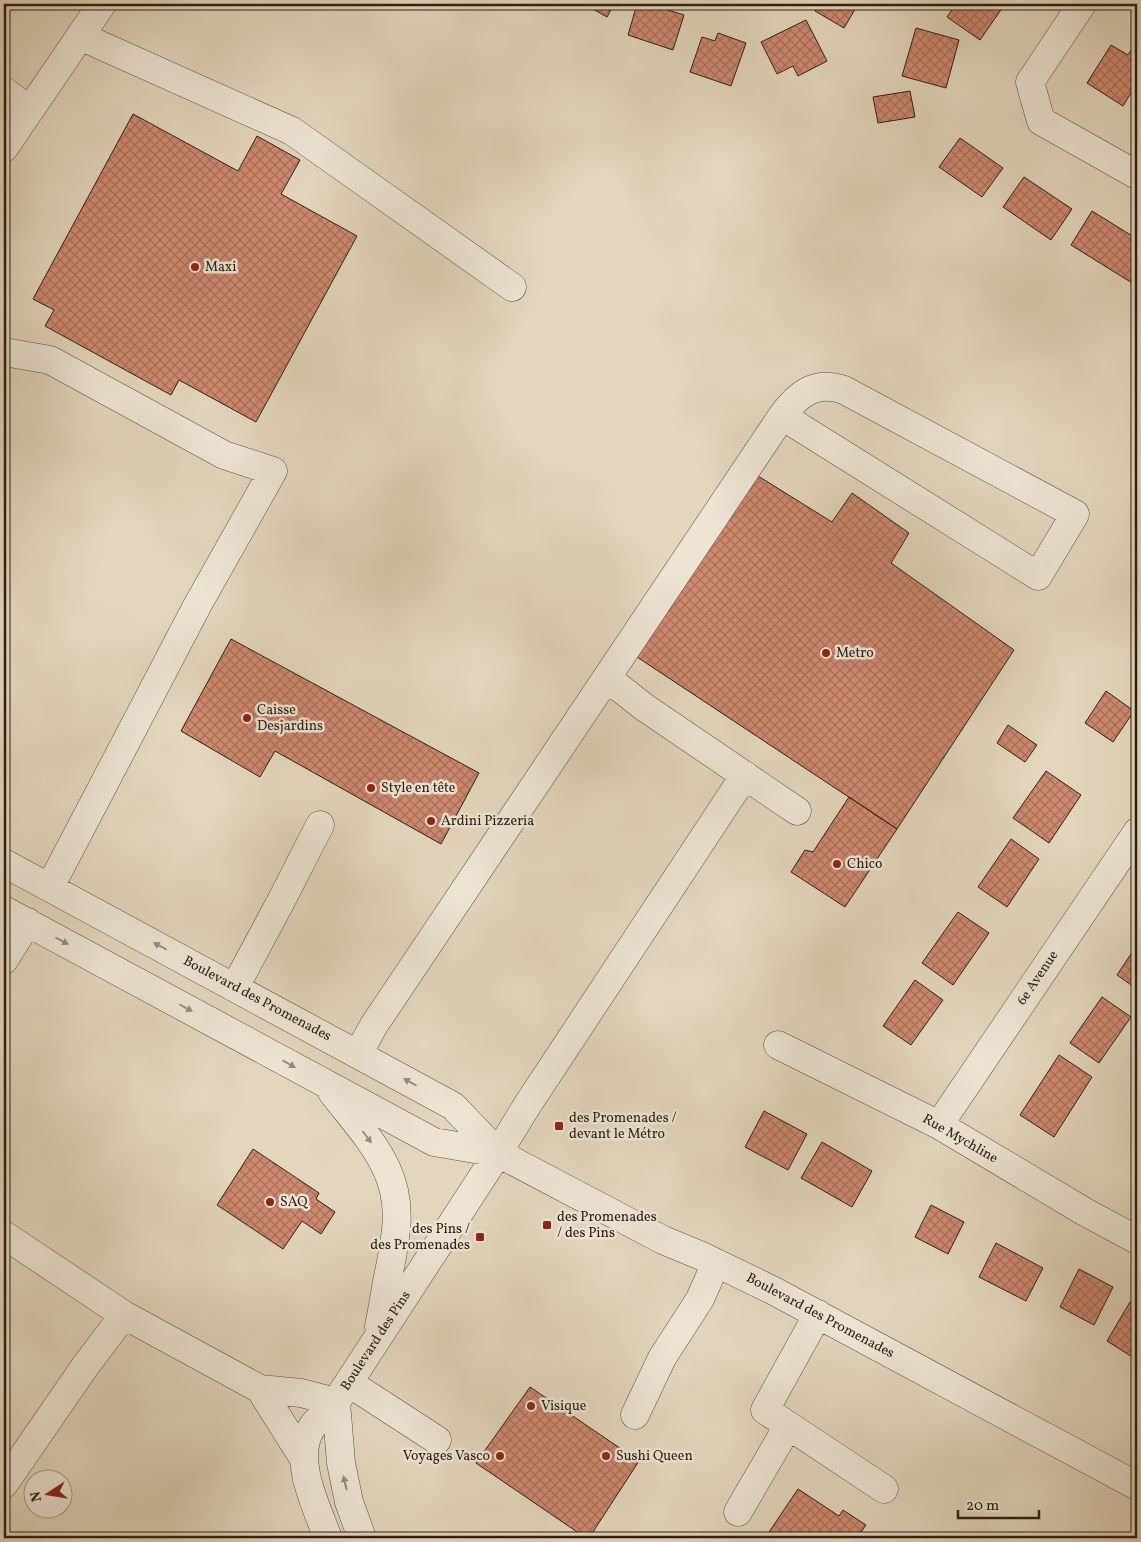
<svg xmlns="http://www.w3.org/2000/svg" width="1141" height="1542" font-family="Vollkorn,serif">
  <defs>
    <pattern id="building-cross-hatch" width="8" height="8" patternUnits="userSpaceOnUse" patternTransform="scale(1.25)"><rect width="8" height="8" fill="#cf896f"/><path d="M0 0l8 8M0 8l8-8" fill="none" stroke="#a8705a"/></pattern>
  </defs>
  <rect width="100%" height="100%" fill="#e3d6bd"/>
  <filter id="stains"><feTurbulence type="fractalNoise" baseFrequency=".004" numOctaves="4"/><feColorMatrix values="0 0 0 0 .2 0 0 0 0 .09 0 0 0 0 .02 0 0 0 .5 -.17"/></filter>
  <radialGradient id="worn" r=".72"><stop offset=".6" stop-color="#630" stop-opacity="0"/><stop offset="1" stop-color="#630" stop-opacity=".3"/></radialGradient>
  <path fill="url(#building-cross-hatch)" stroke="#2c2016" d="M 584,4 L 614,4 L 607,17 Z
    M 637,4 L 649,4 L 684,15 L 673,50 L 628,35 Z
    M 819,4 L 858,4 L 844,28 L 815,11 Z
    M 956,4 L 1005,4 L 980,40 L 947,17 Z
    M 806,20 L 827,61 L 798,76 L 793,66 L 777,74 L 761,42 Z
    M 916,28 L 959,40 L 946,88 L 902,76 Z
    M 718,33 L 746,43 L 731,86 L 690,72 L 702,37 L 715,41 Z
    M 1137,41 L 1137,83 L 1123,106 L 1087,83 L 1111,45 L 1128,55 Z
    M 910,91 L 915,117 L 878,123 L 873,97 Z
    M 133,114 L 238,171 L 257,136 L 300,160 L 281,194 L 357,236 L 256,422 L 179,380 L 171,395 L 45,326 L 54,310 L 33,299 Z
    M 960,138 L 1003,168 L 982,197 L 939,167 Z
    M 1024,177 L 1072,209 L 1051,240 L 1003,207 Z
    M 1092,211 L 1137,239 L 1137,286 L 1071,245 Z
    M 758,476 L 832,522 L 852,493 L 909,533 L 891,563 L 1014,650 L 897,829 L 637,657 Z
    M 231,639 L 479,773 L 441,844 L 275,751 L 260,777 L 181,731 Z
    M 1106,691 L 1134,711 L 1113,742 L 1085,723 Z
    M 1008,725 L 1037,745 L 1025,762 L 997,743 Z
    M 1046,771 L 1081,795 L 1049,843 L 1013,818 Z
    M 849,797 L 897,829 L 845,907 L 791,872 L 805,850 L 813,852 Z
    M 1011,839 L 1039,859 L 1007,907 L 978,887 Z
    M 958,912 L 989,933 L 953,985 L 922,963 Z
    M 1137,945 L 1137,989 L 1117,975 Z
    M 915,980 L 943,1000 L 911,1045 L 883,1026 Z
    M 1102,997 L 1131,1017 L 1099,1063 L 1070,1043 Z
    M 1059,1055 L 1092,1077 L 1054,1137 L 1020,1115 Z
    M 764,1111 L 807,1134 L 788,1170 L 745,1147 Z
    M 822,1142 L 872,1171 L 852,1207 L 801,1178 Z
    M 253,1149 L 319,1193 L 316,1199 L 335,1212 L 321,1234 L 302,1221 L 283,1249 L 217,1205 Z
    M 931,1205 L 964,1222 L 948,1254 L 915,1237 Z
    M 996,1243 L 1043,1268 L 1026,1301 L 979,1277 Z
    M 1079,1269 L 1113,1287 L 1094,1325 L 1060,1307 Z
    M 1130,1302 L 1137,1306 L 1137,1360 L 1107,1341 Z
    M 530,1387 L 639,1461 L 589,1538 L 586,1538 L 476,1463 Z
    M 798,1489 L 839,1516 L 843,1510 L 866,1525 L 857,1538 L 765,1538 Z"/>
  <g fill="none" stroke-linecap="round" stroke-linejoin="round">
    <defs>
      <path id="minor" d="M 1082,4 L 1030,82 L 1041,121 L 1137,175
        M 80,36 L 292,131 L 512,287
        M 4,91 L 29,110
        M 4,148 L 102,4
        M 4,352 L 50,360 L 224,455 L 273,471 L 197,606 L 50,887
        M 607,678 L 644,707 L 797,811
        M 4,863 L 453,1106 L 498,1153 L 663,1240 L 704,1257 L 774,1291 L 1137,1486
        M 4,910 L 434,1142 L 498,1153
        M 4,960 L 28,922
        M 235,987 L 280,903 L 320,825
        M 778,1045 L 939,1125 L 1085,1212 L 1137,1240
        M 358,1054 L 374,1025 L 415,964 L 782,416 C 798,394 815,380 844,390 L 1075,514 L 1038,576 L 782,416
        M 332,1092 C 351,1117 374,1141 387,1170 C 403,1205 396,1237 389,1272 C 385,1290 383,1308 379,1326
        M 939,1125 L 1137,832
        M 4,1235 L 124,1315 L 260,1389 L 301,1393 L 336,1402
        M 818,1314 L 765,1410 L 884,1489
        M 349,1383 L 437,1440
        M 260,1389 L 304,1459
        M 336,1402 L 341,1463 L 349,1502 L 362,1538
        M 635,1415 L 662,1358 L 700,1299 L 716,1263
        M 4,1484 L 86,1365 L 124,1315
        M 738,1512 L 788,1426
        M 328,1538 C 317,1508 291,1458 312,1427 C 318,1418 329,1410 336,1402 L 498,1153 L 528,1104 L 745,775"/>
    </defs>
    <use href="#minor" stroke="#5a4e40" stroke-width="29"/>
    <use href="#minor" stroke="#ede4d4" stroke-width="28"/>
  </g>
  <defs><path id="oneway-solid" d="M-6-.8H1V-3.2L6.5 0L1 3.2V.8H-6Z" transform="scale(1.25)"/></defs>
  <g fill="#968c7e">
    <use href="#oneway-solid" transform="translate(62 941) rotate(28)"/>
    <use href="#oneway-solid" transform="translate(160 946) rotate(-152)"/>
    <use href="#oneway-solid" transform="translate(186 1008) rotate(28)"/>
    <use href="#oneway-solid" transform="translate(289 1064) rotate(29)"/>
    <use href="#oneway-solid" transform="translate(410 1082) rotate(-151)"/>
    <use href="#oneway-solid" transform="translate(367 1137) rotate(53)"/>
    <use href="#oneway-solid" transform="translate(345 1483) rotate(-103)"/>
  </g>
  <g fill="#8f2418" stroke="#ede4d4" stroke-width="2">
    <circle cx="195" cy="267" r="5"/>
    <circle cx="826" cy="653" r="5"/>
    <circle cx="247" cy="718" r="5"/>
    <circle cx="371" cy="788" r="5"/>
    <circle cx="431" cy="821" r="5"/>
    <circle cx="837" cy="864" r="5"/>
    <rect x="554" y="1121" width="10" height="10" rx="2.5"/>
    <circle cx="270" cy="1202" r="5"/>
    <rect x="542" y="1220" width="10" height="10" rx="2.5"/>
    <rect x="475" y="1232" width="10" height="10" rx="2.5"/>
    <circle cx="531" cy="1406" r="5"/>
    <circle cx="500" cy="1456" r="5"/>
    <circle cx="606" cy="1456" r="5"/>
  </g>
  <g text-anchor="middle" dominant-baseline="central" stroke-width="5" stroke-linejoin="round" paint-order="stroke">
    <g font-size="14" fill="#2c2016" stroke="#ede4d4" text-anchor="start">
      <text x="205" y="267">Maxi</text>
      <text x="836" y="653">Metro</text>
      <text x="257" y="710">Caisse<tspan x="257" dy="16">Desjardins</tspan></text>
      <text x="381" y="788">Style en tête</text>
      <text x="441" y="821">Ardini Pizzeria</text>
      <text x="847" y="864">Chico</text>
      <text x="569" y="1118">des Promenades /<tspan x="569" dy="16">devant le Métro</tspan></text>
      <text x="280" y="1202">SAQ</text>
      <text x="557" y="1217">des Promenades<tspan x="557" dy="16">/ des Pins</tspan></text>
      <text x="470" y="1229" text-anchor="end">des Pins /<tspan x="470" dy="16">des Promenades</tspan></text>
      <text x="541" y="1406">Visique</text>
      <text x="490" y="1456" text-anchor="end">Voyages Vasco</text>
      <text x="616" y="1456">Sushi Queen</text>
    </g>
    <g font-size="14" fill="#2c2016" stroke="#ede4d4">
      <text transform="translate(1038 978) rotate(-56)">6e Avenue</text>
      <text transform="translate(257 999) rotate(28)">Boulevard des Promenades</text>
      <text transform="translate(960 1139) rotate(30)">Rue Mychline</text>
      <text transform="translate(820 1316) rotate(28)">Boulevard des Promenades</text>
      <text transform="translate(376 1341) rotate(-57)">Boulevard des Pins</text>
    </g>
  </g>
  <rect width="1141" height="1542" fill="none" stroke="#e3d6bd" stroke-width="20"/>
  <rect x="5" y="5" width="1131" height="1532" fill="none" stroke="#2c2016" stroke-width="2.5"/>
  <rect x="10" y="10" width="1121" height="1522" fill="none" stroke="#2c2016"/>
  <g transform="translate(48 1494) rotate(258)"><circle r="24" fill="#ede4d4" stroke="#a09688"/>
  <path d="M0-4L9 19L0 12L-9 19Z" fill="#8f2418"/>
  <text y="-8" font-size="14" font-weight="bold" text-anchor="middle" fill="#2c2016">N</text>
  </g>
  <path d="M958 1510v8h81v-8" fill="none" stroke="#2c2016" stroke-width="2.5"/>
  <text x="966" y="1510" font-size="15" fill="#2c2016" stroke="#ede4d4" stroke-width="4" paint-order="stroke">20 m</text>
  <rect width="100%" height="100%" filter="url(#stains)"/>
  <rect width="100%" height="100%" fill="url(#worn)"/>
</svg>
